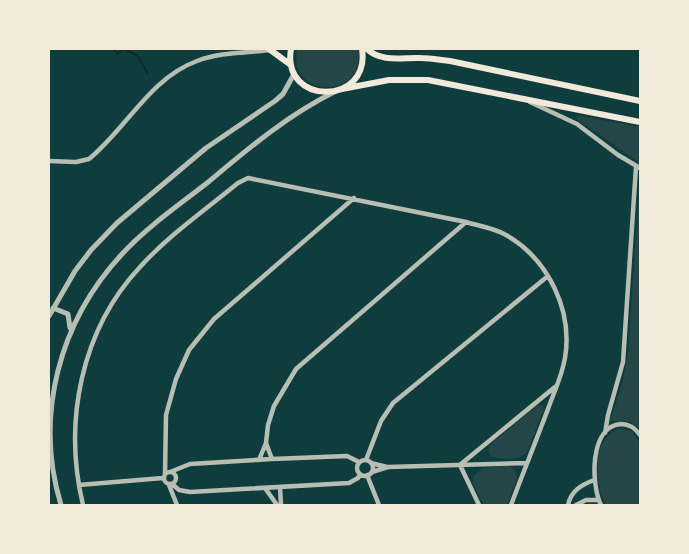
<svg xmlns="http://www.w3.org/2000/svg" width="689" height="554" font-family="Commissioner,sans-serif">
  <rect width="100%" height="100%" fill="#0f3d3e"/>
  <path fill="#244646" d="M 297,49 L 358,49 C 368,99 287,100 297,49 Z
    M 576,115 L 640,127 L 640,163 L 577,119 Z
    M 640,174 L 640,428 L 628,421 L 610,421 L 622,385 L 628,354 Z
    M 538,405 L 543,405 L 544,409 L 526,454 C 518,460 500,460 491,456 L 489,451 L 490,445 Z
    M 618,429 L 632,431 L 640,443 L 640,505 L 606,505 C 595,484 591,440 618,429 Z
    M 509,466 L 516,471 L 517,480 L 507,504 L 484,505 L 473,483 L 474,476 L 482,468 Z"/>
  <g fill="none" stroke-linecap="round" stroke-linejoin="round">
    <path stroke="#0a2a2b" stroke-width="2" d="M 113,49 L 118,54 L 121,49
      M 124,49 L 138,56 L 147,73"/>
    <path stroke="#b8beb3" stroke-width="4.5" d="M 530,102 L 577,124 L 618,155 L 640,168
      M 49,161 L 76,162 L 89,159 C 126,129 150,78 197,61 C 220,52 246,53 270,50
      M 605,433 L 608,415 L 623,362 L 636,167
      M 266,443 L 272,459
      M 259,460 L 266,443 L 268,425 L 274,406 L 296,369 L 466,222
      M 366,460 L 381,421 L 393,403 L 548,276
      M357 468a8 8 0 1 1 16 0a8 8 0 1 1-16 0Z
      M 371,463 L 387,467
      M 461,464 L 555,387
      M 460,465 L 479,505
      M164 478a6 6 0 1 1 12 0a6 6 0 1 1-12 0Z
      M 170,472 L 190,464 L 272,459 L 347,456 L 359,462
      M 372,472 L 388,467 L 527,463
      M 165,474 L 166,415 L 176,379 L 189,350 L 214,319 L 354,198
      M 367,475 L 379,505
      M 172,484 L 179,490 L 190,492 L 349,483 L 358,478 L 360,474
      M 79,485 L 163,478
      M 169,485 L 177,505
      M 280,487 L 281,505
      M 265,488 L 277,505
      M 83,505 C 63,422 81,330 140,267 C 169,235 205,210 238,183 L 248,178 L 466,222 C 479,226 494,228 506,235 C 548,259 573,310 565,358 C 562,376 554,392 548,409 C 536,441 523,473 511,505
      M 568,505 C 571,491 581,485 594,480
      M 576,505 L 586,500 L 598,500
      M 601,505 C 591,485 589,426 621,424 C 630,424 635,428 640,435"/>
    <path stroke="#b8beb3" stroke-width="5" d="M 53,308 L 68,314 L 70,328
      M 49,316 L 75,271 L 91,250 L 117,223 L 206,148 L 275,101 L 283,94 L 294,74
      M 61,505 C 34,416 59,321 123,253 C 147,227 179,205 207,183 C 249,148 286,116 336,91"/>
    <path stroke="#f1e9da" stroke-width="6" d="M 269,49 L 291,65
      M 291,49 C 281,106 371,106 362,49
      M 367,49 C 382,63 403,57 421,58 C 431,58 440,60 450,61 L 640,101
      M 342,89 L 389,80 L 428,80 L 640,122"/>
  </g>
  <rect width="689" height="554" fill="none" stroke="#f1e9da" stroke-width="100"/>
</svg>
